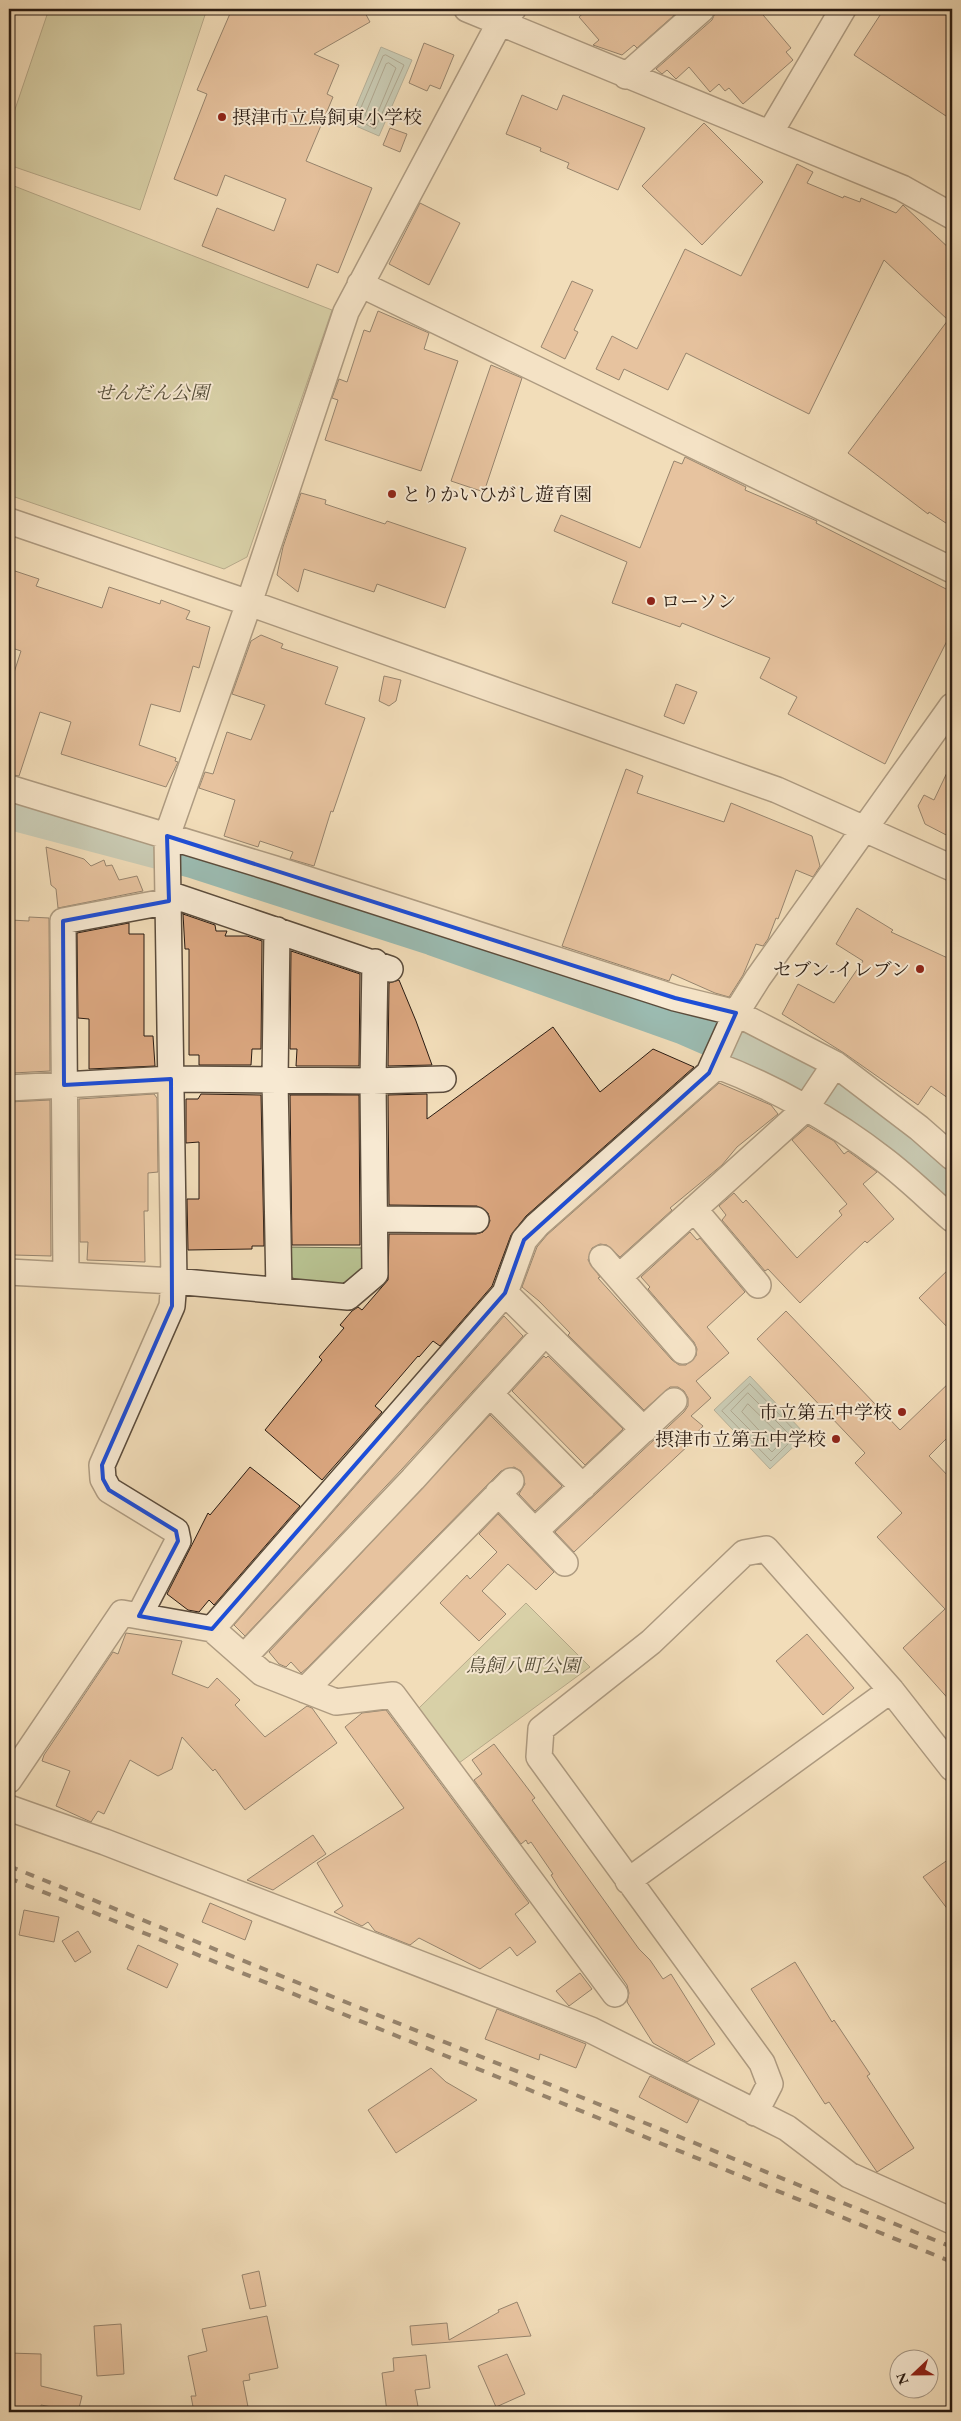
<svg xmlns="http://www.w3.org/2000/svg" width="961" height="2421" font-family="'EB Garamond','Noto Serif JP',serif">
  <rect width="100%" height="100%" fill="#f2ddb9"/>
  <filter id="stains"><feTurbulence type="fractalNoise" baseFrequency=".004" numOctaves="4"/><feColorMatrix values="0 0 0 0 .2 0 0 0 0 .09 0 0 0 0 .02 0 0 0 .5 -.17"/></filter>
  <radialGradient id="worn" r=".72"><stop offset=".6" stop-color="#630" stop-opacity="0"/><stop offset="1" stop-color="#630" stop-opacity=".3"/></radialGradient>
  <path fill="#b8c291" stroke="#706e52" d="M 49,9 L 207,9 L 140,210 L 9,165 L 9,127 Z
    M 9,184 L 332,310 L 247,557 L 224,569 L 9,495 Z
    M 285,1247 L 369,1248 L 370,1264 L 348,1287 L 297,1281 L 286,1272 Z
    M 526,1603 L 590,1667 L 459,1763 L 418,1709 Z"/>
  <path fill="#9bbbb1" stroke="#6d7b71" d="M 381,47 L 412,60 L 379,136 L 349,123 Z
    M 750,1376 L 806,1435 L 770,1469 L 714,1410 Z"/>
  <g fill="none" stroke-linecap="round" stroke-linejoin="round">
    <path stroke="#626b62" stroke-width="1" d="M 386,55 L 404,65 L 375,129 L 356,119 L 383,56 Z
      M 389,63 L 396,68 L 375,119 L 371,120 L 365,115 L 386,64 Z
      M 750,1384 L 798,1434 L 771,1461 L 722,1411 Z
      M 748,1393 L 789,1434 L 772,1452 L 731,1411 Z
      M 748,1404 L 778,1433 L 772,1441 L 769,1441 L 742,1412 Z"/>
    <path stroke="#9bbbb1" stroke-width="39" d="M 9,810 L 194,859 L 433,936 L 684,1025 L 746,1052 L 833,1099 L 906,1153 L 952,1193"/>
  </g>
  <path fill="#d9a57e" stroke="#291b12" d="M 232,9 L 363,9 L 370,22 L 314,54 L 339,65 L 327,94 L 333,97 L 306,161 L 372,188 L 338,273 L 317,264 L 308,288 L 202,246 L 217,208 L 274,231 L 286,199 L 225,175 L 217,196 L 174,179 L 207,94 L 197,90 Z
    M 588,9 L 681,9 L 637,48 L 634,45 L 622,55 L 593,45 L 599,40 L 579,17 Z
    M 717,9 L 758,9 L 791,48 L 786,52 L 793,60 L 743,104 L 729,88 L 725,91 L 719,84 L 710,92 L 689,67 L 676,79 L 667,70 L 662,74 L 656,69 L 712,20 Z
    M 884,9 L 952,9 L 952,120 L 854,55 Z
    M 424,43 L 454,55 L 440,89 L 430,85 L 427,91 L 409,83 Z
    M 522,95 L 557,110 L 563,95 L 645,128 L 618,190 L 567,168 L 569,163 L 540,151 L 541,148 L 506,134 Z
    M 704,123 L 763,182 L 702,245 L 642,186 Z
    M 390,128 L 407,134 L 400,152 L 383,145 Z
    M 797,164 L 813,172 L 807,183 L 843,198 L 844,196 L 860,202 L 861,198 L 896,213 L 903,205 L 952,251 L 952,527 L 929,512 L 928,514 L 848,453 L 948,320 L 884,260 L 809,414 L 686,353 L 668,390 L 624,369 L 619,380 L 596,369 L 612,336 L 637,349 L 685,249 L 741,276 Z
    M 420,203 L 460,223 L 429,285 L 389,264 Z
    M 572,281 L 593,290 L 574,330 L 578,332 L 565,359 L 541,347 Z
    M 378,311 L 429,333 L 424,349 L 458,361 L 421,471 L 325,440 L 338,400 L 332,398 L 339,379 L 347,382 L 364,330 L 370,332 Z
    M 491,365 L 522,378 L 484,492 L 451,481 Z
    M 685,457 L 746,487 L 745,490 L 817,521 L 816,523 L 952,592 L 952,631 L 885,764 L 788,714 L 797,697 L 760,678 L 770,658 L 682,623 L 680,627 L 612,603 L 627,562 L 554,531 L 561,515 L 640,548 L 674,461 L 682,464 Z
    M 301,493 L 326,500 L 325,504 L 385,524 L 387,521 L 466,548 L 445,608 L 377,584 L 374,592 L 304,569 L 298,592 L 277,575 L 283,547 Z
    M 9,569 L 39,579 L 36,586 L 102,608 L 109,587 L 160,604 L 161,600 L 190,611 L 186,619 L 210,627 L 199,668 L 193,666 L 180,712 L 151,704 L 139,745 L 176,758 L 175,761 L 178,762 L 166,787 L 61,754 L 71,722 L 40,712 L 19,776 L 9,774 L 9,688 L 21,651 L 9,647 Z
    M 261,635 L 283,644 L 281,648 L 338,667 L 325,704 L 365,718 L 333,812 L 331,811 L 314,866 L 290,859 L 293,852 L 260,841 L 258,847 L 224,836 L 235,800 L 199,788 L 205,772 L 213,774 L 227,732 L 251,740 L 265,705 L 232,694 L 251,641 Z
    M 384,676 L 401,680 L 396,701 L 389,706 L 379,701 Z
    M 676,684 L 697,692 L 684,724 L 664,716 Z
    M 952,762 L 952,838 L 925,824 L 918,806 L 924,795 L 934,800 Z
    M 626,769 L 643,776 L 637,793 L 724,822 L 731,803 L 812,836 L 820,866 L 813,877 L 796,870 L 778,919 L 776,918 L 768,939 L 763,946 L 756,944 L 743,975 L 729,997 L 715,993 L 672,974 L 669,981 L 562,946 Z
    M 46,847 L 84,859 L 91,866 L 104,860 L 106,866 L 112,865 L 119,880 L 137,876 L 143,891 L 58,908 L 56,889 L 51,885 Z
    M 857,908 L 893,930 L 891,932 L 952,960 L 952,1101 L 931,1086 L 918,1105 L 844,1053 L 782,1014 L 798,984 L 834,1003 L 863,961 L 836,944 Z
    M 183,914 L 215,925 L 216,931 L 227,931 L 225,936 L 247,936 L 262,941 L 261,1049 L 252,1049 L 251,1065 L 199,1065 L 199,1055 L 189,1055 L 189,949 L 185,949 Z
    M 29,917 L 49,918 L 50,1071 L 13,1073 L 11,920 L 29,921 Z
    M 129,923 L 129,934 L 144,934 L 144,1036 L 153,1036 L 155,1066 L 89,1069 L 89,1019 L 78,1018 L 77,933 Z
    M 291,951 L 360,974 L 359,1066 L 296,1066 L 297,1049 L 290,1049 Z
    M 399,980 L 416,1021 L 432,1065 L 388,1066 L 389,983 Z
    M 553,1027 L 600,1092 L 653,1049 L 694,1067 L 526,1216 L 511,1235 L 492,1286 L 440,1346 L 433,1341 L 419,1357 L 418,1356 L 375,1406 L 382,1412 L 322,1480 L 265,1430 L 322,1360 L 319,1357 L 344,1328 L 340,1325 L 352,1311 L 358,1307 L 362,1310 L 388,1280 L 389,1234 L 476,1234 L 483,1232 L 490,1221 L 488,1213 L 477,1206 L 389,1205 L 388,1095 L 427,1094 L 427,1119 Z
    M 719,1083 L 771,1105 L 778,1114 L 737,1147 L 722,1165 L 670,1208 L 672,1210 L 620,1257 L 607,1245 L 600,1244 L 592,1248 L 588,1260 L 600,1277 L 598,1278 L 672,1360 L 679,1365 L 686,1365 L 696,1356 L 697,1349 L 694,1342 L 648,1289 L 650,1287 L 641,1277 L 690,1232 L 697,1240 L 700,1238 L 745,1292 L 707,1327 L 729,1353 L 696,1381 L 711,1398 L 691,1416 L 703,1426 L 690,1441 L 691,1443 L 574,1552 L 555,1532 L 684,1412 L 688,1406 L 688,1398 L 684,1391 L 678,1387 L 670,1387 L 644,1410 L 568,1335 L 570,1333 L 539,1301 L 522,1287 L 537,1247 L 547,1235 Z
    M 154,1094 L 157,1098 L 158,1172 L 148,1173 L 148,1211 L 144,1211 L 145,1262 L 87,1260 L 88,1242 L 80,1242 L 79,1099 Z
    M 201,1094 L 261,1095 L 264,1246 L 252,1246 L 252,1249 L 188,1250 L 187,1199 L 199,1199 L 199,1142 L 186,1143 L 186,1099 L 198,1099 Z
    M 290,1095 L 359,1095 L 360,1245 L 292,1245 Z
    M 50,1100 L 51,1256 L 14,1255 L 14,1203 L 11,1203 L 11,1181 L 9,1181 L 9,1102 Z
    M 808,1126 L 834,1141 L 844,1154 L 848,1151 L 877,1172 L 863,1184 L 894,1219 L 867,1243 L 865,1241 L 800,1303 L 768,1269 L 765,1271 L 722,1220 L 726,1215 L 719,1206 L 734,1193 L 743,1203 L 746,1200 L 797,1258 L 842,1215 L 839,1211 L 847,1204 L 792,1140 Z
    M 952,1266 L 952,1332 L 919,1298 Z
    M 786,1311 L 900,1430 L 952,1380 L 952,1433 L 929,1456 L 952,1480 L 952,1703 L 903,1648 L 945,1609 L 877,1537 L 902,1513 L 855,1463 L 865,1453 L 757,1339 Z
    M 504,1316 L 523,1336 L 402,1469 L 245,1636 L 234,1625 Z
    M 544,1356 L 546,1358 L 548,1356 L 623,1429 L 585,1465 L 512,1391 Z
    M 490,1415 L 562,1486 L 535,1511 L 519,1494 L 525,1484 L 521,1471 L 514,1467 L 501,1471 L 307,1668 L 301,1673 L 291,1662 L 286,1667 L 279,1664 L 269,1652 Z
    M 250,1467 L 300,1506 L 214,1605 L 209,1600 L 199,1612 L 188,1610 L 167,1594 L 208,1513 L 210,1515 Z
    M 498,1514 L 554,1572 L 536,1590 L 508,1564 L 482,1591 L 506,1614 L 479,1641 L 440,1603 L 467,1575 L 470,1579 L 497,1552 L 479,1534 Z
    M 126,1633 L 182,1641 L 172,1674 L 208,1688 L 217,1678 L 240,1700 L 235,1705 L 265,1737 L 307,1706 L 312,1708 L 337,1743 L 245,1810 L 215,1769 L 213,1771 L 182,1737 L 172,1769 L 158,1776 L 130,1760 L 104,1814 L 98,1811 L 91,1822 L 56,1806 L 70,1771 L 42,1761 L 44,1755 L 113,1652 L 118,1654 Z
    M 807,1634 L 854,1688 L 823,1715 L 776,1661 Z
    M 386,1710 L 529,1903 L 515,1914 L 536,1942 L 517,1956 L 510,1947 L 480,1969 L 419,1938 L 410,1945 L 375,1931 L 368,1922 L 362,1926 L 334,1912 L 343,1906 L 317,1863 L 404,1808 L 345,1727 L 362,1713 Z
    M 494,1744 L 535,1798 L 532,1800 L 639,1949 L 650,1960 L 663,1979 L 671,1974 L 715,2044 L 687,2062 L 653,2043 L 627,2002 L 629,1993 L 627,1985 L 559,1888 L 551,1875 L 553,1874 L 531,1842 L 528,1844 L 526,1840 L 521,1844 L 474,1780 L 482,1774 L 472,1760 Z
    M 313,1835 L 326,1854 L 273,1890 L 247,1880 Z
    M 952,1857 L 952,1915 L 923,1877 Z
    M 210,1903 L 252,1921 L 245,1940 L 202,1922 Z
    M 24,1910 L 59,1917 L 54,1942 L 19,1935 Z
    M 78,1931 L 91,1952 L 75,1962 L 62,1941 Z
    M 138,1945 L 178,1964 L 167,1988 L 127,1969 Z
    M 795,1962 L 832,2022 L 834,2020 L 870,2074 L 867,2076 L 914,2148 L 877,2172 L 829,2102 L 825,2104 L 751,1989 Z
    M 580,1973 L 592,1989 L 569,2006 L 556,1991 Z
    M 497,2009 L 586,2044 L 576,2068 L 540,2054 L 539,2060 L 485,2039 Z
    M 431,2068 L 446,2082 L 477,2100 L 396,2153 L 368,2110 Z
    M 650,2076 L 699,2100 L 687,2123 L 639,2097 Z
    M 259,2271 L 266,2306 L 250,2309 L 242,2275 Z
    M 517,2302 L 531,2336 L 412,2345 L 410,2326 L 447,2323 L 449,2340 L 499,2312 L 498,2310 Z
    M 267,2316 L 278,2368 L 249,2374 L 250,2380 L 243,2381 L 249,2412 L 194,2412 L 191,2396 L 196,2396 L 188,2356 L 207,2351 L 202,2329 Z
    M 121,2324 L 124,2374 L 97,2376 L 94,2326 Z
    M 9,2353 L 41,2354 L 41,2386 L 82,2396 L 78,2412 L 41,2405 L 41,2410 L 9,2410 Z
    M 507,2354 L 525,2394 L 496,2407 L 478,2366 Z
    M 426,2355 L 430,2388 L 415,2390 L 419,2412 L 387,2412 L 382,2373 L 394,2371 L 393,2358 Z"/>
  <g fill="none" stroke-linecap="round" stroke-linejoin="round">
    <defs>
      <path id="minor" d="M 467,9 L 902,188 L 952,216
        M 626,76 L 702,9
        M 770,133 L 843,9
        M 360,284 L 952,570
        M 9,521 L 249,603 L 777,790 L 952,868
        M 9,788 L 275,869 L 675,998 L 736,1013 L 835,1064 L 919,1128 L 952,1157
        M 169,894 L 390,969
        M 277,930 L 275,1080 L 279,1291
        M 713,1064 C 772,1086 833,1120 883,1159 C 907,1177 929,1199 952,1219
        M 9,1088 L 171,1079 L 373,1081 L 443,1079
        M 694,1209 L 758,1285
        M 375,1219 L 476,1220
        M 602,1258 L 683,1351
        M 9,1272 L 174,1281 L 348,1297 L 375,1274 L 373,1081 L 375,962
        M 66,1275 L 63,921 L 170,901
        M 619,1277 L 805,1109 L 835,1064
        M 505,1293 L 644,1430
        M 490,1394 L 583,1487
        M 498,1493 L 565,1563
        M 535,1531 L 674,1401
        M 139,1616 L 178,1541 L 176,1531 L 109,1490 L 103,1479 L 102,1465 L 172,1306 L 174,1281 L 167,836 L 249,603 L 346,312 L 500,22 L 513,9
        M 212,1629 L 505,1293 L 524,1240 L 537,1225 L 709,1073 L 736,1013 L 758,978 L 952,706
        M 244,1657 L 413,1479 L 545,1333
        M 305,1690 L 511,1481
        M 9,1780 L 122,1613 L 212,1629 L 262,1673 L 336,1702 L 393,1695 L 615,1994
        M 9,1808 L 105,1842 L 591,2030 L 787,2128 L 849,2175 L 952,2221
        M 628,1881 L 891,1690
        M 755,2113 L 770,2084 L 762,2063 L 539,1757 L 541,1729 L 651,1642 L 744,1553 L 766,1549 L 891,1690 L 952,1768"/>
    </defs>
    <use href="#minor" stroke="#5b4c3c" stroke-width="28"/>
    <use href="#minor" stroke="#f7e9d2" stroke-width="25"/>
    <path stroke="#291b12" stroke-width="4" stroke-dasharray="9 9" stroke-linecap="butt" d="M 9,1866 L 952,2247
      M 9,1878 L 952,2262"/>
  </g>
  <path d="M0 0H961V2421H0ZM 167,836 L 675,998 L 736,1013 L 709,1073 L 524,1240 L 505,1293 L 212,1629 L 139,1616 L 178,1541 L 176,1531 L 109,1490 L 103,1479 L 102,1465 L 172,1306 L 171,1079 L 64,1085 L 63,921 L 169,901 Z" fill="#f2ddb9" fill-opacity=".55" fill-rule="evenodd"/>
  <path fill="none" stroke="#1d4ed8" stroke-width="4" stroke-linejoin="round" d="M 167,836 L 675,998 L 736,1013 L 709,1073 L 524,1240 L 505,1293 L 212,1629 L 139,1616 L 178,1541 L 176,1531 L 109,1490 L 103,1479 L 102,1465 L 172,1306 L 171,1079 L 64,1085 L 63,921 L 169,901 Z"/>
  <g fill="#8f2418" stroke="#f7e9d2" stroke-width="2">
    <circle cx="222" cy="117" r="5"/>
    <circle cx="392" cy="494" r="5"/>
    <circle cx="651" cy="601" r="5"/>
    <circle cx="920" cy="969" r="5"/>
    <circle cx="902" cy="1412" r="5"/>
    <circle cx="836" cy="1439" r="5"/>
  </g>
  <g text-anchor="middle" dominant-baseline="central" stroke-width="4" stroke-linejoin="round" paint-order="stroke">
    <g font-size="19" fill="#291b12" stroke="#f7e9d2" text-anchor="start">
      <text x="232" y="117">摂津市立鳥飼東小学校</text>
      <text x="402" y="494">とりかいひがし遊育園</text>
      <text x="661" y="601">ローソン</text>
      <text x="910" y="969" text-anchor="end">セブン-イレブン</text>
      <text x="892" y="1412" text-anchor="end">市立第五中学校</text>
      <text x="826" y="1439" text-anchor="end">摂津市立第五中学校</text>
    </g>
    <g font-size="19" font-style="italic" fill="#544d38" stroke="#f7e9d2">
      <text x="152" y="392">せんだん公園</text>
      <text x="523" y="1665">鳥飼八町公園</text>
    </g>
  </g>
  <rect width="961" height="2421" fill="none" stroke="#f2ddb9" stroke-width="30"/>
  <rect x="10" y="10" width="941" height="2401" fill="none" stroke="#291b12" stroke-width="2.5"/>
  <rect x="15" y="15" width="931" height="2391" fill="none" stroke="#291b12"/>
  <g transform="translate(914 2374) rotate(248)"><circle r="24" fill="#f7e9d2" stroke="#a59785"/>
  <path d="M0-4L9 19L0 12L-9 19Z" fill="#8f2418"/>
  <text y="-8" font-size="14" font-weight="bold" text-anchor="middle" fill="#291b12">N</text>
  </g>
  <rect width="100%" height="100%" filter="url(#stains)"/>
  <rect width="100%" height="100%" fill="url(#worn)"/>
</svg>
